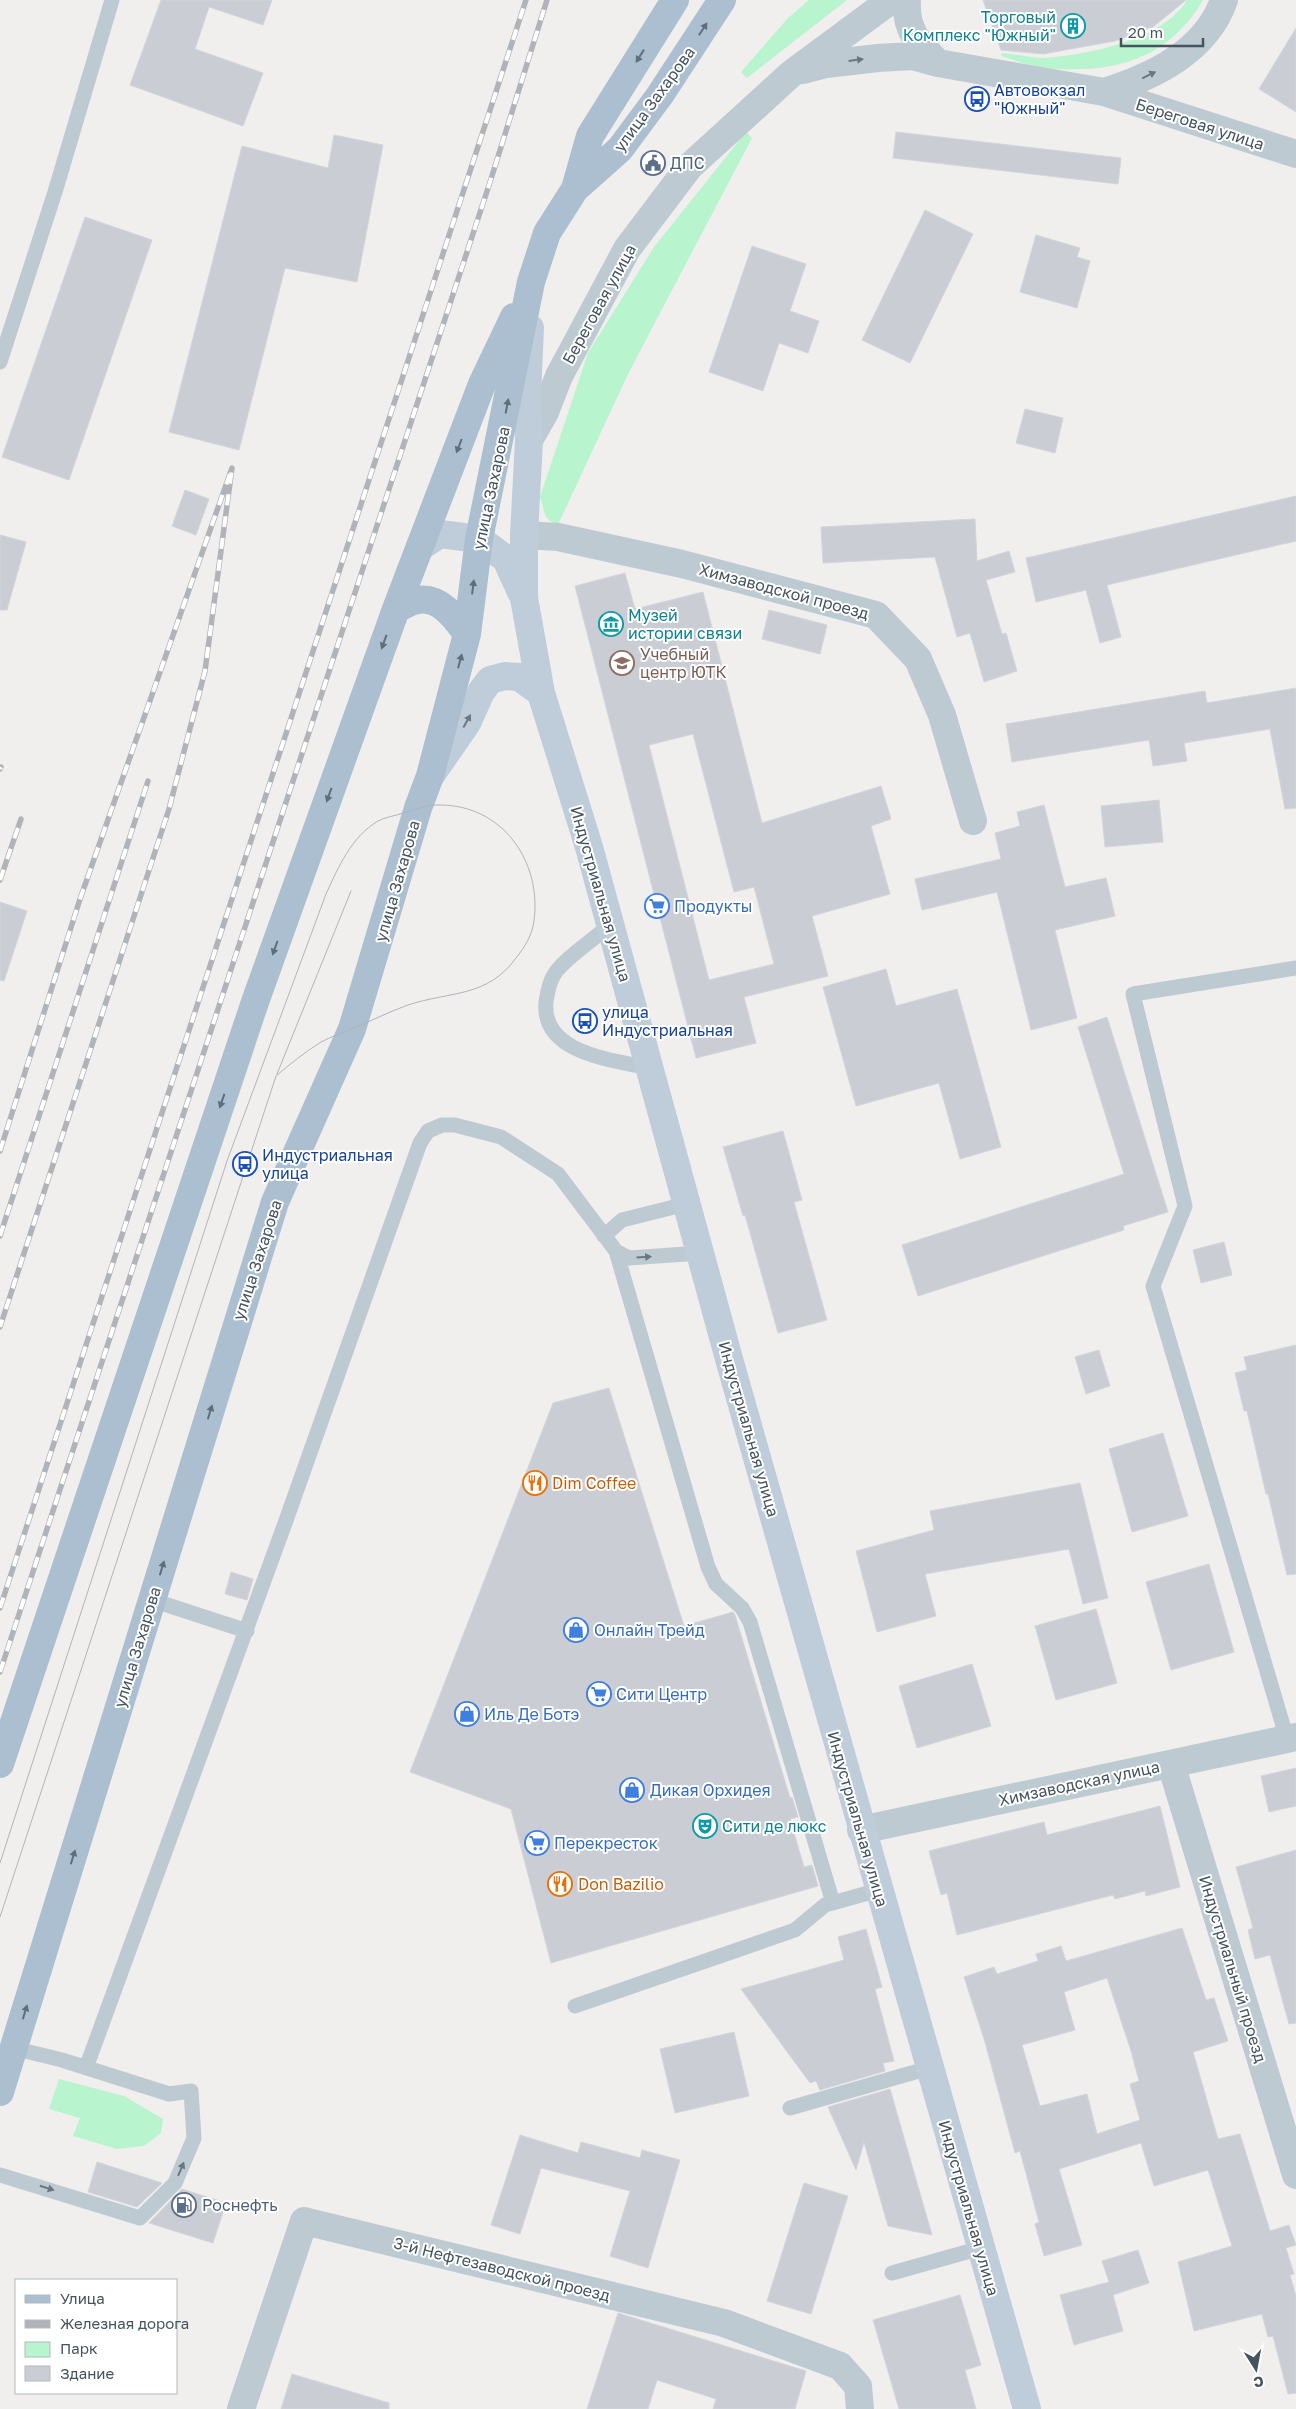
<svg xmlns="http://www.w3.org/2000/svg" width="1296" height="2409" font-family="'Golos Text',sans-serif">
  <rect width="100%" height="100%" fill="#f1eeee"/>
  <path fill="#b8f4cd" d="M 809,0 L 847,0 L 747,78 L 741,72 L 788,18 Z
    M 1187,0 L 1203,0 C 1167,61 1112,74 1045,68 C 1031,67 1015,60 1001,56 L 1002,53 C 1015,54 1030,58 1044,58 C 1087,55 1163,40 1187,0 Z
    M 746,132 L 752,138 L 628,374 L 557,527 L 546,517 L 540,497 L 588,353 L 654,247 Z
    M 59,2079 L 124,2096 L 163,2119 L 161,2133 L 144,2146 L 117,2149 L 73,2136 L 80,2118 L 49,2109 Z"/>
  <path fill="#caced4" stroke="#d2d5db" fill-rule="evenodd" d="M 161,0 L 272,0 L 263,25 L 209,7 L 195,49 L 263,73 L 243,126 L 130,85 Z
    M 983,0 L 1186,0 L 1153,27 L 1115,41 L 1043,54 L 1001,50 Z
    M 1296,28 L 1296,112 L 1259,89 Z
    M 896,132 L 1121,158 L 1118,184 L 893,158 Z
    M 334,135 L 383,145 L 357,282 L 285,268 L 239,450 L 169,432 L 242,146 L 328,168 Z
    M 925,210 L 973,234 L 910,363 L 862,340 Z
    M 85,217 L 152,240 L 69,480 L 2,457 Z
    M 1036,235 L 1080,248 L 1077,257 L 1090,261 L 1077,308 L 1020,292 Z
    M 752,246 L 806,264 L 790,311 L 819,321 L 808,353 L 779,343 L 763,391 L 709,372 Z
    M 1025,409 L 1063,418 L 1055,453 L 1016,443 Z
    M 185,490 L 209,499 L 196,535 L 172,526 Z
    M 1296,496 L 1296,541 L 1107,585 L 1121,637 L 1100,643 L 1086,590 L 1036,602 L 1026,558 Z
    M 975,519 L 977,561 L 1009,551 L 1015,572 L 986,580 L 1002,634 L 1006,633 L 1017,671 L 984,682 L 970,633 L 957,637 L 935,557 L 823,563 L 821,527 Z
    M 0,535 L 26,542 L 7,610 L 0,610 Z
    M 625,573 L 635,609 L 703,592 L 762,823 L 881,786 L 891,819 L 871,826 L 890,894 L 812,916 L 828,976 L 744,997 L 756,1043 L 696,1058 L 575,586 ZM 693,734 L 734,892 L 754,887 L 774,964 L 709,980 L 649,745 Z
    M 769,610 L 827,625 L 820,654 L 762,639 Z
    M 1296,688 L 1296,808 L 1285,809 L 1270,729 L 1184,743 L 1187,761 L 1153,766 L 1149,740 L 1012,762 L 1006,724 L 1205,691 L 1207,703 Z
    M 1159,800 L 1163,842 L 1105,847 L 1101,806 Z
    M 1044,805 L 1065,887 L 1106,878 L 1115,916 L 1055,930 L 1077,1018 L 1031,1030 L 997,892 L 922,910 L 915,879 L 1001,859 L 995,833 L 1020,826 L 1017,812 Z
    M 0,902 L 27,911 L 4,981 L 0,980 Z
    M 886,969 L 896,1006 L 957,989 L 1001,1147 L 960,1159 L 939,1083 L 856,1106 L 823,987 Z
    M 1107,1017 L 1168,1212 L 1123,1226 L 1124,1230 L 918,1296 L 902,1245 L 1124,1174 L 1078,1027 Z
    M 783,1131 L 802,1200 L 794,1202 L 827,1320 L 778,1333 L 745,1215 L 743,1216 L 723,1147 Z
    M 1224,1242 L 1232,1275 L 1201,1283 L 1193,1250 Z
    M 1296,1345 L 1296,1574 L 1287,1575 L 1268,1494 L 1266,1494 L 1247,1411 L 1244,1411 L 1235,1373 L 1247,1370 L 1244,1357 Z
    M 1099,1350 L 1110,1386 L 1086,1394 L 1075,1357 Z
    M 609,1388 L 684,1626 L 733,1612 L 735,1615 L 790,1798 L 792,1797 L 798,1817 L 790,1819 L 804,1867 L 812,1865 L 818,1886 L 551,1963 L 511,1809 L 410,1772 L 553,1403 Z
    M 1163,1433 L 1188,1516 L 1132,1532 L 1109,1449 Z
    M 1080,1483 L 1108,1598 L 1083,1604 L 1069,1549 L 925,1574 L 936,1616 L 877,1632 L 856,1551 L 934,1530 L 930,1511 Z
    M 1209,1564 L 1234,1652 L 1171,1670 L 1146,1582 Z
    M 231,1572 L 253,1579 L 247,1600 L 225,1594 Z
    M 1096,1609 L 1117,1683 L 1056,1700 L 1035,1626 Z
    M 972,1664 L 991,1726 L 917,1748 L 899,1686 Z
    M 1296,1768 L 1296,1806 L 1269,1812 L 1261,1776 Z
    M 1160,1806 L 1180,1887 L 1146,1896 L 1145,1891 L 1115,1899 L 1113,1895 L 957,1935 L 947,1893 L 941,1895 L 929,1851 L 1044,1822 L 1047,1835 Z
    M 1296,1850 L 1296,2023 L 1289,2024 L 1270,1955 L 1255,1959 L 1248,1930 L 1253,1928 L 1236,1867 Z
    M 1182,1928 L 1206,2000 L 1214,1998 L 1228,2041 L 1193,2052 L 1218,2139 L 1240,2134 L 1270,2231 L 1289,2225 L 1296,2245 L 1286,2248 L 1294,2274 L 1290,2275 L 1296,2296 L 1296,2393 L 1288,2394 L 1273,2336 L 1268,2337 L 1262,2314 L 1194,2331 L 1178,2262 L 1232,2246 L 1208,2170 L 1154,2186 L 1141,2143 L 1059,2169 L 1082,2245 L 1044,2256 L 1035,2224 L 1039,2222 L 1020,2151 L 1015,2153 L 985,2042 L 964,1977 L 994,1967 L 997,1974 L 1038,1961 L 1036,1954 L 1061,1946 L 1066,1961 ZM 1107,1978 L 1131,2051 L 1139,2081 L 1130,2084 L 1140,2120 L 1097,2134 L 1087,2094 L 1040,2106 L 1022,2045 L 1075,2030 L 1064,1992 Z
    M 866,1929 L 882,1987 L 875,1989 L 894,2061 L 883,2063 L 885,2071 L 820,2090 L 816,2081 L 810,2083 L 741,1989 L 844,1960 L 838,1937 Z
    M 734,2032 L 749,2096 L 675,2113 L 660,2049 Z
    M 890,2089 L 932,2235 L 888,2226 L 864,2142 L 856,2170 L 828,2107 Z
    M 520,2135 L 578,2153 L 581,2142 L 640,2158 L 642,2150 L 680,2160 L 648,2268 L 610,2256 L 630,2191 L 541,2168 L 520,2234 L 491,2225 Z
    M 97,2162 L 162,2183 L 137,2207 L 88,2192 Z
    M 804,2183 L 848,2196 L 811,2314 L 767,2301 Z
    M 182,2189 L 226,2203 L 213,2243 L 149,2223 Z
    M 1138,2250 L 1149,2283 L 1113,2295 L 1123,2331 L 1074,2345 L 1060,2295 L 1109,2282 L 1102,2261 Z
    M 960,2295 L 981,2365 L 965,2370 L 976,2409 L 899,2409 L 873,2320 Z
    M 618,2313 L 806,2371 L 795,2409 L 713,2409 L 716,2399 L 657,2380 L 648,2409 L 587,2409 Z
    M 292,2374 L 389,2403 L 389,2409 L 281,2409 Z"/>
  <g fill="none" stroke-linecap="round" stroke-linejoin="round">
    <path stroke="#bdcad2" stroke-width="15" d="M 0,362 L 55,192 L 112,0
      M 610,925 C 594,939 574,952 560,967 C 550,977 548,990 546,1002 C 541,1054 614,1060 649,1068
      M 604,1236 L 622,1220 L 686,1204
      M 616,1251 L 708,1567 L 716,1584 L 742,1608 L 750,1622 L 833,1903
      M 152,1600 L 247,1631
      M 1287,1739 L 1153,1286 L 1185,1206 L 1133,994 L 1296,968
      M 575,2006 L 795,1930 L 825,1905 L 879,1890
      M 86,2068 L 284,1526 L 420,1143 L 428,1131 L 442,1125 L 455,1125 L 501,1137 L 558,1174 L 616,1251 L 629,1258 L 700,1253
      M 790,2108 L 929,2068
      M 0,2175 L 140,2218 L 175,2183 L 194,2138 L 191,2091 L 169,2094 L 62,2060 L 13,2048
      M 892,2273 L 981,2248"/>
    <path stroke="#bdcad2" stroke-width="28" d="M 907,0 C 905,30 918,43 938,63
      M 803,70 L 826,64 L 878,58 L 912,56 L 938,63 L 1104,92 L 1296,154
      M 1104,92 C 1152,77 1206,52 1224,0
      M 529,440 L 545,412 L 559,376 L 627,249 L 689,167 L 791,74 L 891,0
      M 524,535 L 558,537 L 682,564 L 876,615 L 918,659 L 942,715 L 973,821
      M 1171,1764 L 1296,2175
      M 861,1830 L 1296,1737
      M 241,2409 L 304,2221 L 724,2323 L 840,2366 L 858,2386 L 860,2409"/>
    <path stroke="#bfcdda" stroke-width="28" d="M 530,328 L 527,395 L 529,440 L 524,535 L 524,598 L 541,693 L 589,847 L 729,1359 L 1027,2409
      M 420,547 L 440,534 L 479,539 L 506,559 L 521,592
      M 431,775 L 467,723 L 481,692 L 490,680 L 505,676 L 519,677 L 541,693"/>
    <path stroke="#abbfd1" stroke-width="28" d="M 575,189 L 590,136 L 675,0
      M 396,609 C 403,606 411,601 418,600 C 440,596 456,619 467,634
      M 0,1764 L 255,1002 L 396,609 L 482,384 L 514,317
      M 0,2092 L 275,1202 L 352,1029 L 418,808 L 430,776 L 467,634 L 479,539 L 531,282 L 547,233 L 575,189 L 620,149 L 660,95 L 722,0"/>
    <path stroke="#b0b4ba" stroke-width="1" d="M 277,1074 L 351,891
      M 0,1863 L 227,1161 L 326,894 C 338,868 351,837 378,821 C 385,817 395,816 403,813 C 415,810 428,804 440,805 C 502,805 542,861 534,921 C 532,935 525,947 516,958 C 487,998 450,991 408,1005 C 391,1011 373,1020 356,1027 C 345,1032 332,1036 321,1042 C 305,1052 290,1064 276,1076 L 0,1917"/>
    <defs>
      <path id="rail" d="M 0,769 L 1,767
        M 0,880 L 21,819
        M 0,1151 L 80,899 L 232,468 L 205,671 L 169,809 L 0,1327
        M 0,1236 L 148,781
        M 0,1608 L 526,0
        M 0,1672 L 491,179 L 547,0"/>
    </defs>
    <use href="#rail" stroke="#b0b4ba" stroke-width="5.5"/>
    <use href="#rail" stroke="#fff" stroke-width="4" stroke-dasharray="11" stroke-linecap="butt"/>
  </g>
  <defs><path id="oneway-solid" d="M-6-.8H1V-3.2L6.5 0L1 3.2V.8H-6Z" transform="scale(1.25)"/></defs>
  <g fill="#5e6e7b">
    <use href="#oneway-solid" transform="translate(703 29) rotate(-57)"/>
    <use href="#oneway-solid" transform="translate(640 56) rotate(122)"/>
    <use href="#oneway-solid" transform="translate(507 406) rotate(-79)"/>
    <use href="#oneway-solid" transform="translate(459 446) rotate(111)"/>
    <use href="#oneway-solid" transform="translate(473 587) rotate(-83)"/>
    <use href="#oneway-solid" transform="translate(384 642) rotate(110)"/>
    <use href="#oneway-solid" transform="translate(460 661) rotate(-75)"/>
    <use href="#oneway-solid" transform="translate(329 795) rotate(110)"/>
    <use href="#oneway-solid" transform="translate(275 948) rotate(110)"/>
    <use href="#oneway-solid" transform="translate(222 1101) rotate(109)"/>
    <use href="#oneway-solid" transform="translate(210 1412) rotate(-73)"/>
    <use href="#oneway-solid" transform="translate(162 1568) rotate(-73)"/>
    <use href="#oneway-solid" transform="translate(73 1857) rotate(-73)"/>
    <use href="#oneway-solid" transform="translate(25 2012) rotate(-73)"/>
  </g>
  <g fill="#687781">
    <use href="#oneway-solid" transform="translate(856 60) rotate(-7)"/>
    <use href="#oneway-solid" transform="translate(1149 75) rotate(-26)"/>
    <use href="#oneway-solid" transform="translate(644 1257) rotate(-4)"/>
    <use href="#oneway-solid" transform="translate(181 2169) rotate(-67)"/>
    <use href="#oneway-solid" transform="translate(47 2188) rotate(18)"/>
  </g>
  <use fill="#697883" href="#oneway-solid" transform="translate(467 721) rotate(-61)"/>
  <defs>
    <symbol id="building-ring" viewBox="-11 -11 22 22"><circle r="9.5" fill="#fff" stroke="#0f9aa8" stroke-width="1.5"/><path d="M-4-6H4V6H1V3H-1V6H-4ZM-2.5-4.3h1.7v1.8h-1.7ZM.8-4.3h1.7v1.8H.8ZM-2.5-1h1.7V.8h-1.7ZM.8-1h1.7V.8H.8Z" fill="#0f9aa8"/></symbol>
    <symbol id="bus-ring" viewBox="-11 -11 22 22"><circle r="9.5" fill="#fff" stroke="#1a4fb4" stroke-width="1.5"/><path d="M-5-6H5V4H4V6H2V4H-2V6H-4V4H-5ZM-3.5-4V0h7V-4ZM-3.5 1.2v1.5H-2V1.2ZM2 1.2v1.5H3.5V1.2Z" fill="#1a4fb4"/></symbol>
    <symbol id="civic-ring" viewBox="-11 -11 22 22"><circle r="9.5" fill="#fff" stroke="#5c6f8a" stroke-width="1.5"/><path d="M-.6-6.5H3V-4.5H.6V-3L4-1V1h2V6H-6V1h2V-1L-.6-3ZM-1.2 2.5V6h2.4V2.5Z" fill="#5c6f8a"/></symbol>
    <symbol id="museum-ring" viewBox="-11 -11 22 22"><circle r="9.5" fill="#fff" stroke="#0f9aa8" stroke-width="1.5"/><path d="M0-6L6-3V-2H-6V-3ZM-5-1h2V3h-2ZM-1-1h2V3h-2ZM3-1h2V3H3ZM-6 4H6V6H-6Z" fill="#0f9aa8"/></symbol>
    <symbol id="university-ring" viewBox="-11 -11 22 22"><circle r="9.5" fill="#fff" stroke="#8d6e63" stroke-width="1.5"/><path d="M0-5L7-2L0 1L-7-2ZM-4 1L0 2.5L4 1V4Q0 6-4 4Z" fill="#8d6e63"/></symbol>
    <symbol id="supermarket-ring" viewBox="-11 -11 22 22"><circle r="9.5" fill="#fff" stroke="#3f7fe0" stroke-width="1.5"/><path d="M-6-5.5h2.5l.6 2H6L4.5 2H-2.5L-4.4-4H-6ZM-1.5 3.2a1.3 1.3 0 1 0 .1 0ZM3 3.2a1.3 1.3 0 1 0 .1 0Z" fill="#3f7fe0"/></symbol>
    <symbol id="restaurant-ring" viewBox="-11 -11 22 22"><circle r="9.5" fill="#fff" stroke="#e8710a" stroke-width="1.5"/><path d="M-5-6h1v4h1v-4h1v4h1v-4h1v5L-1.5 .5V6h-2V.5L-5-1ZM5-6V6H3V1.5H1.5Q1.5-4 5-6Z" fill="#e8710a"/></symbol>
    <symbol id="shop-ring" viewBox="-11 -11 22 22"><circle r="9.5" fill="#fff" stroke="#3f7fe0" stroke-width="1.5"/><path d="M-5-2.5h2.3a2.7 3.5 0 0 1 5.4 0H5L5.5 6h-11ZM-1.5-2.5h3a1.5 2.3 0 0 0-3 0Z" fill="#3f7fe0"/></symbol>
    <symbol id="theatre-ring" viewBox="-11 -11 22 22"><circle r="9.5" fill="#fff" stroke="#0f9aa8" stroke-width="1.5"/><path d="M-5-5.5Q0-4 5-5.5V0Q5 5 0 6Q-5 5-5 0ZM-3.3-2.5H-1v1.5H-3.3ZM1-2.5H3.3v1.5H1ZM-2.8 1Q0 5.5 2.8 1Z" fill="#0f9aa8"/></symbol>
    <symbol id="fuel-ring" viewBox="-11 -11 22 22"><circle r="9.5" fill="#fff" stroke="#5c6f8a" stroke-width="1.5"/><path d="M-5.5-6h7V0h2V4h1.3V-2.5L3-4.5l.8-.8L6-3V5H2.5V1h-1V6h-7ZM-4.2-4.7v3.2H.2V-4.7Z" fill="#5c6f8a"/></symbol>
  </defs>
  <g fill-rule="evenodd">
    <use href="#building-ring" x="1059" y="12" width="28" height="28"/>
    <use href="#bus-ring" x="963" y="85" width="28" height="28"/>
    <use href="#civic-ring" x="639" y="149" width="28" height="28"/>
    <use href="#museum-ring" x="597" y="610" width="28" height="28"/>
    <use href="#university-ring" x="608" y="649" width="28" height="28"/>
    <use href="#supermarket-ring" x="643" y="892" width="28" height="28"/>
    <use href="#bus-ring" x="571" y="1007" width="28" height="28"/>
    <use href="#bus-ring" x="231" y="1150" width="28" height="28"/>
    <use href="#restaurant-ring" x="521" y="1469" width="28" height="28"/>
    <use href="#shop-ring" x="562" y="1616" width="28" height="28"/>
    <use href="#supermarket-ring" x="585" y="1680" width="28" height="28"/>
    <use href="#shop-ring" x="453" y="1700" width="28" height="28"/>
    <use href="#shop-ring" x="618" y="1776" width="28" height="28"/>
    <use href="#theatre-ring" x="691" y="1812" width="28" height="28"/>
    <use href="#supermarket-ring" x="523" y="1829" width="28" height="28"/>
    <use href="#restaurant-ring" x="546" y="1870" width="28" height="28"/>
    <use href="#fuel-ring" x="170" y="2191" width="28" height="28"/>
  </g>
  <g text-anchor="middle" dominant-baseline="central" stroke-width="4" stroke-linejoin="round" paint-order="stroke">
    <g font-size="16" fill="#0d838f" stroke="#fff" text-anchor="start">
      <text x="1056" y="17" text-anchor="end">Торговый<tspan x="1056" dy="18">Комплекс "Южный"</tspan></text>
      <text x="628" y="615">Музей<tspan x="628" dy="18">истории связи</tspan></text>
      <text x="722" y="1826">Сити де люкс</text>
    </g>
    <g font-size="16" fill="#164399" stroke="#fff" text-anchor="start">
      <text x="994" y="90">Автовокзал<tspan x="994" dy="18">"Южный"</tspan></text>
      <text x="602" y="1012">улица<tspan x="602" dy="18">Индустриальная</tspan></text>
      <text x="262" y="1155">Индустриальная<tspan x="262" dy="18">улица</tspan></text>
    </g>
    <g font-size="16" fill="#44535e" stroke="#fff">
      <text transform="translate(654 99) rotate(-54)">улица Захарова</text>
      <text transform="translate(1200 124) rotate(18)">Береговая улица</text>
      <text transform="translate(599 304) rotate(-61)">Береговая улица</text>
      <text transform="translate(491 488) rotate(-78)">улица Захарова</text>
      <text transform="translate(784 591) rotate(15)">Химзаводской проезд</text>
      <text transform="translate(397 881) rotate(-74)">улица Захарова</text>
      <text transform="translate(601 894) rotate(74)">Индустриальная улица</text>
      <text transform="translate(257 1260) rotate(-72)">улица Захарова</text>
      <text transform="translate(749 1429) rotate(74)">Индустриальная улица</text>
      <text transform="translate(137 1647) rotate(-73)">улица Захарова</text>
      <text transform="translate(1079 1783) rotate(-12)">Химзаводская улица</text>
      <text transform="translate(858 1819) rotate(74)">Индустриальная улица</text>
      <text transform="translate(1233 1969) rotate(73)">Индустриальный проезд</text>
      <text transform="translate(969 2208) rotate(74)">Индустриальная улица</text>
      <text transform="translate(502 2269) rotate(14)">3-й Нефтезаводской проезд</text>
    </g>
    <g font-size="16" fill="#4e5e75" stroke="#fff" text-anchor="start">
      <text x="670" y="163">ДПС</text>
      <text x="202" y="2205">Роснефть</text>
    </g>
    <g font-size="16" fill="#785e54" stroke="#fff" text-anchor="start">
      <text x="640" y="654">Учебный<tspan x="640" dy="18">центр ЮТК</tspan></text>
    </g>
    <g font-size="16" fill="#366cbe" stroke="#fff" text-anchor="start">
      <text x="674" y="906">Продукты</text>
      <text x="594" y="1630">Онлайн Трейд</text>
      <text x="616" y="1694">Сити Центр</text>
      <text x="484" y="1714">Иль Де Ботэ</text>
      <text x="650" y="1790">Дикая Орхидея</text>
      <text x="554" y="1843">Перекресток</text>
    </g>
    <g font-size="16" fill="#c56008" stroke="#fff" text-anchor="start">
      <text x="552" y="1483">Dim Coffee</text>
      <text x="578" y="1884">Don Bazilio</text>
    </g>
  </g>
  <rect x="15" y="2279" width="162" height="115" fill="#ffffff" stroke="#b4babf"/>
  <rect x="25" y="2295" width="25" height="8" fill="#abbfd1" stroke="#b4babf"/>
  <text x="60" y="2304" font-size="15" fill="#44535e">Улица</text>
  <rect x="25" y="2320" width="25" height="8" fill="#b0b4ba" stroke="#b4babf"/>
  <text x="60" y="2329" font-size="15" fill="#44535e">Железная дорога</text>
  <rect x="25" y="2342" width="25" height="15" fill="#b8f4cd" stroke="#b4babf"/>
  <text x="60" y="2354" font-size="15" fill="#44535e">Парк</text>
  <rect x="25" y="2366" width="25" height="15" fill="#caced4" stroke="#b4babf"/>
  <text x="60" y="2379" font-size="15" fill="#44535e">Здание</text>
  <g transform="translate(1256 2369) rotate(169)" stroke="#ffffff" stroke-width="4" paint-order="stroke">
  <path d="M0-4L9 19L0 12L-9 19Z" fill="#44535e"/>
  <text y="-8" font-size="14" font-weight="bold" text-anchor="middle" fill="#44535e">С</text>
  </g>
  <path d="M1121 38v8h82v-8" fill="none" stroke="#44535e" stroke-width="2.5"/>
  <text x="1128" y="38" font-size="15" fill="#44535e" stroke="#ffffff" stroke-width="4" paint-order="stroke">20 m</text>
</svg>
